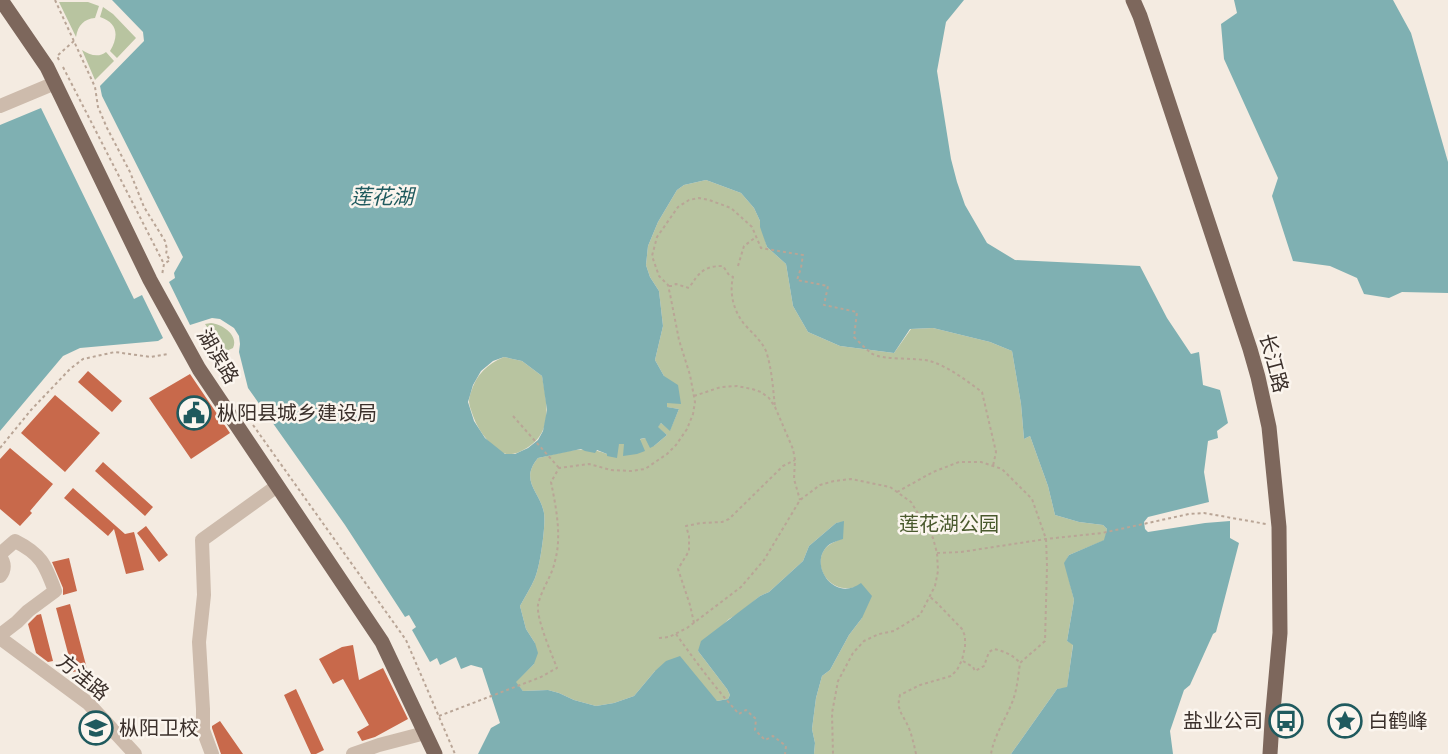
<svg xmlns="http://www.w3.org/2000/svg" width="1448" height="754" font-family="'DejaVu Sans','Noto Sans SC',sans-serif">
  <rect width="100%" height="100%" fill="#f4ebe1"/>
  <path fill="#b8c4a0" d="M 59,2 L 88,2 L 99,6 L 95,18 C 84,19 78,25 76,37 Z
    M 103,7 L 113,14 L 136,38 L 117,58 L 110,51 C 119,36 118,23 100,17 Z
    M 82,50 C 89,55 99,58 106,52 L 114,61 L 95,80 Z
    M 706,180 L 741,193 L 754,208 L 760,221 L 767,247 L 786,264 L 793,306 L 808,332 L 840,346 L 894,353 L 911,329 L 933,328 L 990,342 L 1012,351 L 1021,404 L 1024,439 L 1030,436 L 1048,486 L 1055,515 L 1079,522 L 1103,525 L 1107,529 L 1105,540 L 1069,555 L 1065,563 L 1074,600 L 1067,641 L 1073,644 L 1067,688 L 1057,689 L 1011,754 L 814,754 L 815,743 L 812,729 L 816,698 L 822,676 L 830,670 L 849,635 L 862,618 L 855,587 C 827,595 809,560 829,545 C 833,542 839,540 843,538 L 843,522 L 836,523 L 809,546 L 803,561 L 769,592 L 760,596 L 738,614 L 729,619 L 698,651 L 727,689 L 730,695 L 728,699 L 717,701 L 655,671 L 634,696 L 614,703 L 596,706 L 574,700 L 559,693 L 548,690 L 523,691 L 515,682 L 534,664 L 535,643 L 526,629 L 520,606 C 525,597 531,587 535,578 C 540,567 546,525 544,513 C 540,491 519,481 538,458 C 562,453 584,444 607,454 L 619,444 L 624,444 L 645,438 L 654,446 L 667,435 L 657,427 L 661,423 L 670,430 L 679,409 L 666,407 L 664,376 L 655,360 L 663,326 L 659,291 L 650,277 L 646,265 L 648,246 L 658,222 L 677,190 L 684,185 Z
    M 211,323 C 222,324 239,335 233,348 L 222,353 L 217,350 L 216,344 L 213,341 L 205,341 L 201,335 L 207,327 L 205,324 Z
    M 504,357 L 522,361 L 542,376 C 547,403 554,433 525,449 C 518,453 511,456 503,453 C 487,444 476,427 471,410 C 470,408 469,403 469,401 C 469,398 470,395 471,392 C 476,375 487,364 504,357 Z"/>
  <path fill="#7fb0b2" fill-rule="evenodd" d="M 112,0 L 964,0 L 946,22 L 937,71 L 951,159 L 957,182 L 965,205 L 987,243 L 1015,260 L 1140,266 L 1167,318 L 1191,354 L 1199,352 L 1203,385 L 1220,390 L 1228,423 L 1217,431 L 1218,438 L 1208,441 L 1204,472 L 1209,502 L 1148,517 L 1144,522 L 1145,529 L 1148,532 L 1205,523 L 1230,521 L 1230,538 L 1239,543 L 1216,632 L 1213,634 L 1190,685 L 1184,690 L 1170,731 L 1173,754 L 1011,754 L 1057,689 L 1067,687 L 1073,645 L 1067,641 L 1074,600 L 1064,563 L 1069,555 L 1104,540 L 1107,529 L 1103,525 L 1079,522 L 1055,515 L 1048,486 L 1030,436 L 1024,439 L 1021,404 L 1012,351 L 990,342 L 933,328 L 910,329 L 894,353 L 840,346 L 808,332 L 793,306 L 786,264 L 767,247 L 760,227 L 760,221 L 754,208 L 741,193 L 706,180 L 684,185 L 677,190 L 658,222 L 648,246 L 646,265 L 650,277 L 659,291 L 663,326 L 655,360 L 664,376 L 678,385 L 681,404 L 667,403 L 667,407 L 679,409 L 670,431 L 661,423 L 658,427 L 667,435 L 654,446 L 650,448 L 645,438 L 640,439 L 645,451 L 637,454 L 623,456 L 624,444 L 619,444 L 617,458 L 607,456 L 607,454 L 597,450 L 595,453 L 585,451 L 581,449 L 538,458 C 519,481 540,491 544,513 C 546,525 540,567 535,578 C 531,587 525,597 520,606 L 526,629 L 535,643 L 538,653 L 534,664 L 516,682 L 523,691 L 548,690 L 559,693 L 574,700 L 596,706 L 614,703 L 634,696 L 655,671 L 666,661 L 680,656 L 717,701 L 728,699 L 730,695 L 727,689 L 698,651 L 701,641 L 760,596 L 769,592 L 803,561 L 809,546 L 836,523 L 844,521 L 843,539 C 839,540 834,542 830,544 C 806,561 833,604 861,583 L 872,596 L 862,618 L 849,635 L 830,670 L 822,676 L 816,698 L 812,729 L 815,743 L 814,754 L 478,754 L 491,728 L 500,723 L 482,668 L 471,665 L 461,669 L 456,657 L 440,665 L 437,658 L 430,662 L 412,630 L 416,627 L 409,615 L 405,617 L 345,525 L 248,388 L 239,352 L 240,344 L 239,336 L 234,328 L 220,319 L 212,318 L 190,325 L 169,282 L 175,278 L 174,273 L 183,257 L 102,96 L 100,86 L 144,41 L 143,32 ZM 504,357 L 522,361 L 542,376 L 547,410 L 543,431 L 538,440 L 528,448 L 515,454 L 505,454 L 485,438 L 474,421 L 468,402 L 473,385 L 481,371 L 493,361 Z
    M 1234,0 L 1393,0 L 1411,33 L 1448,162 L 1448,293 L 1402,292 L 1389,298 L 1364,294 L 1357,278 L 1330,266 L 1293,261 L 1272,196 L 1278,178 L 1224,59 L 1221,24 L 1237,13 Z
    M 41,108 L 134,299 L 142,295 L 163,338 L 158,341 L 80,348 L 63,356 L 0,431 L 0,125 Z"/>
  <path fill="#c8694b" d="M 88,371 L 122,401 L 112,412 L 78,382 Z
    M 190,374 L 230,433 L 191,459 L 149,398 Z
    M 55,395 L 100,433 L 65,472 L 21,433 Z
    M 10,448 L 53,484 L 30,511 L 32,513 L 20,526 L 0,509 L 0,459 Z
    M 103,462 L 153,507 L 145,516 L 95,471 Z
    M 73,488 L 125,534 L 134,532 L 144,570 L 126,574 L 114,529 L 108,536 L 64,498 Z
    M 146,526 L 168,555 L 159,562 L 137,533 Z
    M 69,558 L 77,591 L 63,595 L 63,588 L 52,562 Z
    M 70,604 L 87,669 L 73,672 L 56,608 Z
    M 41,614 L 53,661 L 48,662 L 36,653 L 28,624 L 37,615 Z
    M 353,645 L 359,680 L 383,668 L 408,719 L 375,737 L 362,741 L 357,732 L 369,725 L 343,679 L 333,684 L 319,659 L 342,647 Z
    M 296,689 L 324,750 L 316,754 L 311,754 L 284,695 Z
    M 220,721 L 243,754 L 221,754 L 212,728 L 212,726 Z"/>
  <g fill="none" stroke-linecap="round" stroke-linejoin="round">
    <path stroke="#b9a596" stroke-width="2" stroke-dasharray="3 3" stroke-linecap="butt" d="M 55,0 L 95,87 L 98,107 L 107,128 L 130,172 L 144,207 L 165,241 L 167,249 L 166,254 L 170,260 L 164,264 L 162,275
      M 59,60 L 57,56 L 74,41
      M 63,67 L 164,264
      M 738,266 L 744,246 L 756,237
      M 669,286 L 672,286 L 676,284 L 689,288 C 699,273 703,266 723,266 L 729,275 L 733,277 C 729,294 734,312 745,325 C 753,334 761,340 766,351 C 772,369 773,389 775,407
      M 694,396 L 721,387 L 737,386 L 752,389 L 761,392 L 769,398 L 775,407 L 793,449 L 795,460 L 794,479 L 800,500
      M 513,416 L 559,468
      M 253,425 L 406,640 L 455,754
      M 0,448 L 31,410 L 70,369 L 83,359 L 115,352 L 151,357 L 168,354
      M 897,492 L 933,472 L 959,462 L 981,462 L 1002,469 L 1032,499 L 1046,539 L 1047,566 L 1045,641 L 1020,663 C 1018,677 1017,692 1011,705 C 1004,722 994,736 991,754
      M 937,553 L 961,552 L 1046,539 L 1102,533 L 1189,514 L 1204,513 L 1266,524
      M 694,623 L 690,605 L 678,569 L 689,551 L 689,536 L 686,526 L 701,523 L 722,522 L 729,519 L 783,466 L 795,460
      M 676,634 C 696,662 716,689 739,714 L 746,710 L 756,719 L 755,730 L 765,740 L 773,736 L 786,746 L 785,754
      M 659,638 L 669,637 L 687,628 L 741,587 L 764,560 L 800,500 L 820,485 L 834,481 L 851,479 L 890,487 L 911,502 L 933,538 L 937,553 L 938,571 L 935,586 L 920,615 L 894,631 L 879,634 L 864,641 L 853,653 L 838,681 L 832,713 L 833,754
      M 963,661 L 973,667 L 975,671 L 984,666 L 989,652 L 994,649 C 1004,651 1013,655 1020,663
      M 439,716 L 541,677 L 557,668 C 552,655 536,618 538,605 C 541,590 552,576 555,561 C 562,536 556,507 551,482 L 559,468 L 589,464 L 611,470 L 631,471 L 645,469 L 667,454 L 676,445 L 687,429 L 693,414 L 695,402 L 690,375 L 679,340 L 670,294 L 668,285 L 659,276 L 652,256 L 657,237 L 678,207 L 689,200 L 699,198 L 709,200 L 731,208 L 752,227 L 761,248 L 803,255 L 801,268 L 797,280 L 828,286 L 824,305 L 857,312 L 854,337 C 859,342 865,348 871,353 C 883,361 915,357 930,361 C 949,367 967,381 982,392 L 996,452 L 993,466
      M 916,754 C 914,745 912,735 908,726 C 902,713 896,710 900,695 L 920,685 L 951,676 L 957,670 L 962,660 L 965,647 L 965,636 L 962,629 L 937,603 L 930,597"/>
    <path stroke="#cdbbac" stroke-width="14" d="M 0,106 L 55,83
      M 0,554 L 15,541 C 41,554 45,564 55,591 L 28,611 L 17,622 L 0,635
      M 0,557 C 5,563 5,570 0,576
      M 0,638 L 88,703 L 135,754
      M 212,754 L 203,730 L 203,709 L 199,642 L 204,595 L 202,540 L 277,486
      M 353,754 L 379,745 L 425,733"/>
    <path stroke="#7d675c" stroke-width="15" d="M 1,0 L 47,67 L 150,280 L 199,369 L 382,642 L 435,754
      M 1133,0 L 1140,16 L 1250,349 L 1258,377 L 1269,427 L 1279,527 L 1280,633 L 1272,722 L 1270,754"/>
  </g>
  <defs>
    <symbol id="civic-ring" viewBox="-11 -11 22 22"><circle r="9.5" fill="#fbf5ee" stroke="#1f5a5e" stroke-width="1.5"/><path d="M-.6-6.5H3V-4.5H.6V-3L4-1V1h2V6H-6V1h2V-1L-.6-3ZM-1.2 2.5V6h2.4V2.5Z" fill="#1f5a5e"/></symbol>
    <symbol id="bus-ring" viewBox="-11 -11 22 22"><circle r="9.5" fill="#fbf5ee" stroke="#1f5a5e" stroke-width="1.5"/><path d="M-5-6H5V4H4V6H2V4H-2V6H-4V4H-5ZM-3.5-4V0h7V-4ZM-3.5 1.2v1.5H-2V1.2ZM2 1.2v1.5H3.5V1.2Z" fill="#1f5a5e"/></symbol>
    <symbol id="sight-ring" viewBox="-11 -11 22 22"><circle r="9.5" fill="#fbf5ee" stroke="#1f5a5e" stroke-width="1.5"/><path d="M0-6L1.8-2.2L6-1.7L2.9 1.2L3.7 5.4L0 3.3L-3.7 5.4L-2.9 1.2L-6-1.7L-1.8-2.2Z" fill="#1f5a5e"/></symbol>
    <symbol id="school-ring" viewBox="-11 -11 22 22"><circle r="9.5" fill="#fbf5ee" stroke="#1f5a5e" stroke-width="1.5"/><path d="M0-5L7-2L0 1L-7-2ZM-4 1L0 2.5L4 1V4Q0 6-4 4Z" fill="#1f5a5e"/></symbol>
  </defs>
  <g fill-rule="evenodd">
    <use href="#civic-ring" x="175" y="394" width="38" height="38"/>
    <use href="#bus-ring" x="1267" y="702" width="38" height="38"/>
    <use href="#sight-ring" x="1326" y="702" width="38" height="38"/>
    <use href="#school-ring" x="77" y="709" width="38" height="38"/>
  </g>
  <g text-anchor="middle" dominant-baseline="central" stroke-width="5" stroke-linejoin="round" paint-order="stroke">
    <g font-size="20" fill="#3b302b" stroke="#fbf5ee">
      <text transform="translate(218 356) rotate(59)">湖滨路</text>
      <text transform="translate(1274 363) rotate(75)">长江路</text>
      <text transform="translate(83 677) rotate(39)">方洼路</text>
    </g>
    <g font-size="20" fill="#3b302b" stroke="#fbf5ee" text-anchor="start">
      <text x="217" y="413">枞阳县城乡建设局</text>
      <text x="1263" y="721" text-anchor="end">盐业公司</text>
      <text x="1368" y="721">白鹤峰</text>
      <text x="119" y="728">枞阳卫校</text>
    </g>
    <g font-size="20" fill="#4a5a2e" stroke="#fbf5ee">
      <text x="949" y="524">莲花湖公园</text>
    </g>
    <g font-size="21" font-style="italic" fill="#1f5a5e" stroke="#fbf5ee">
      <text x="382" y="197">莲花湖</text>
    </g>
  </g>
</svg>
